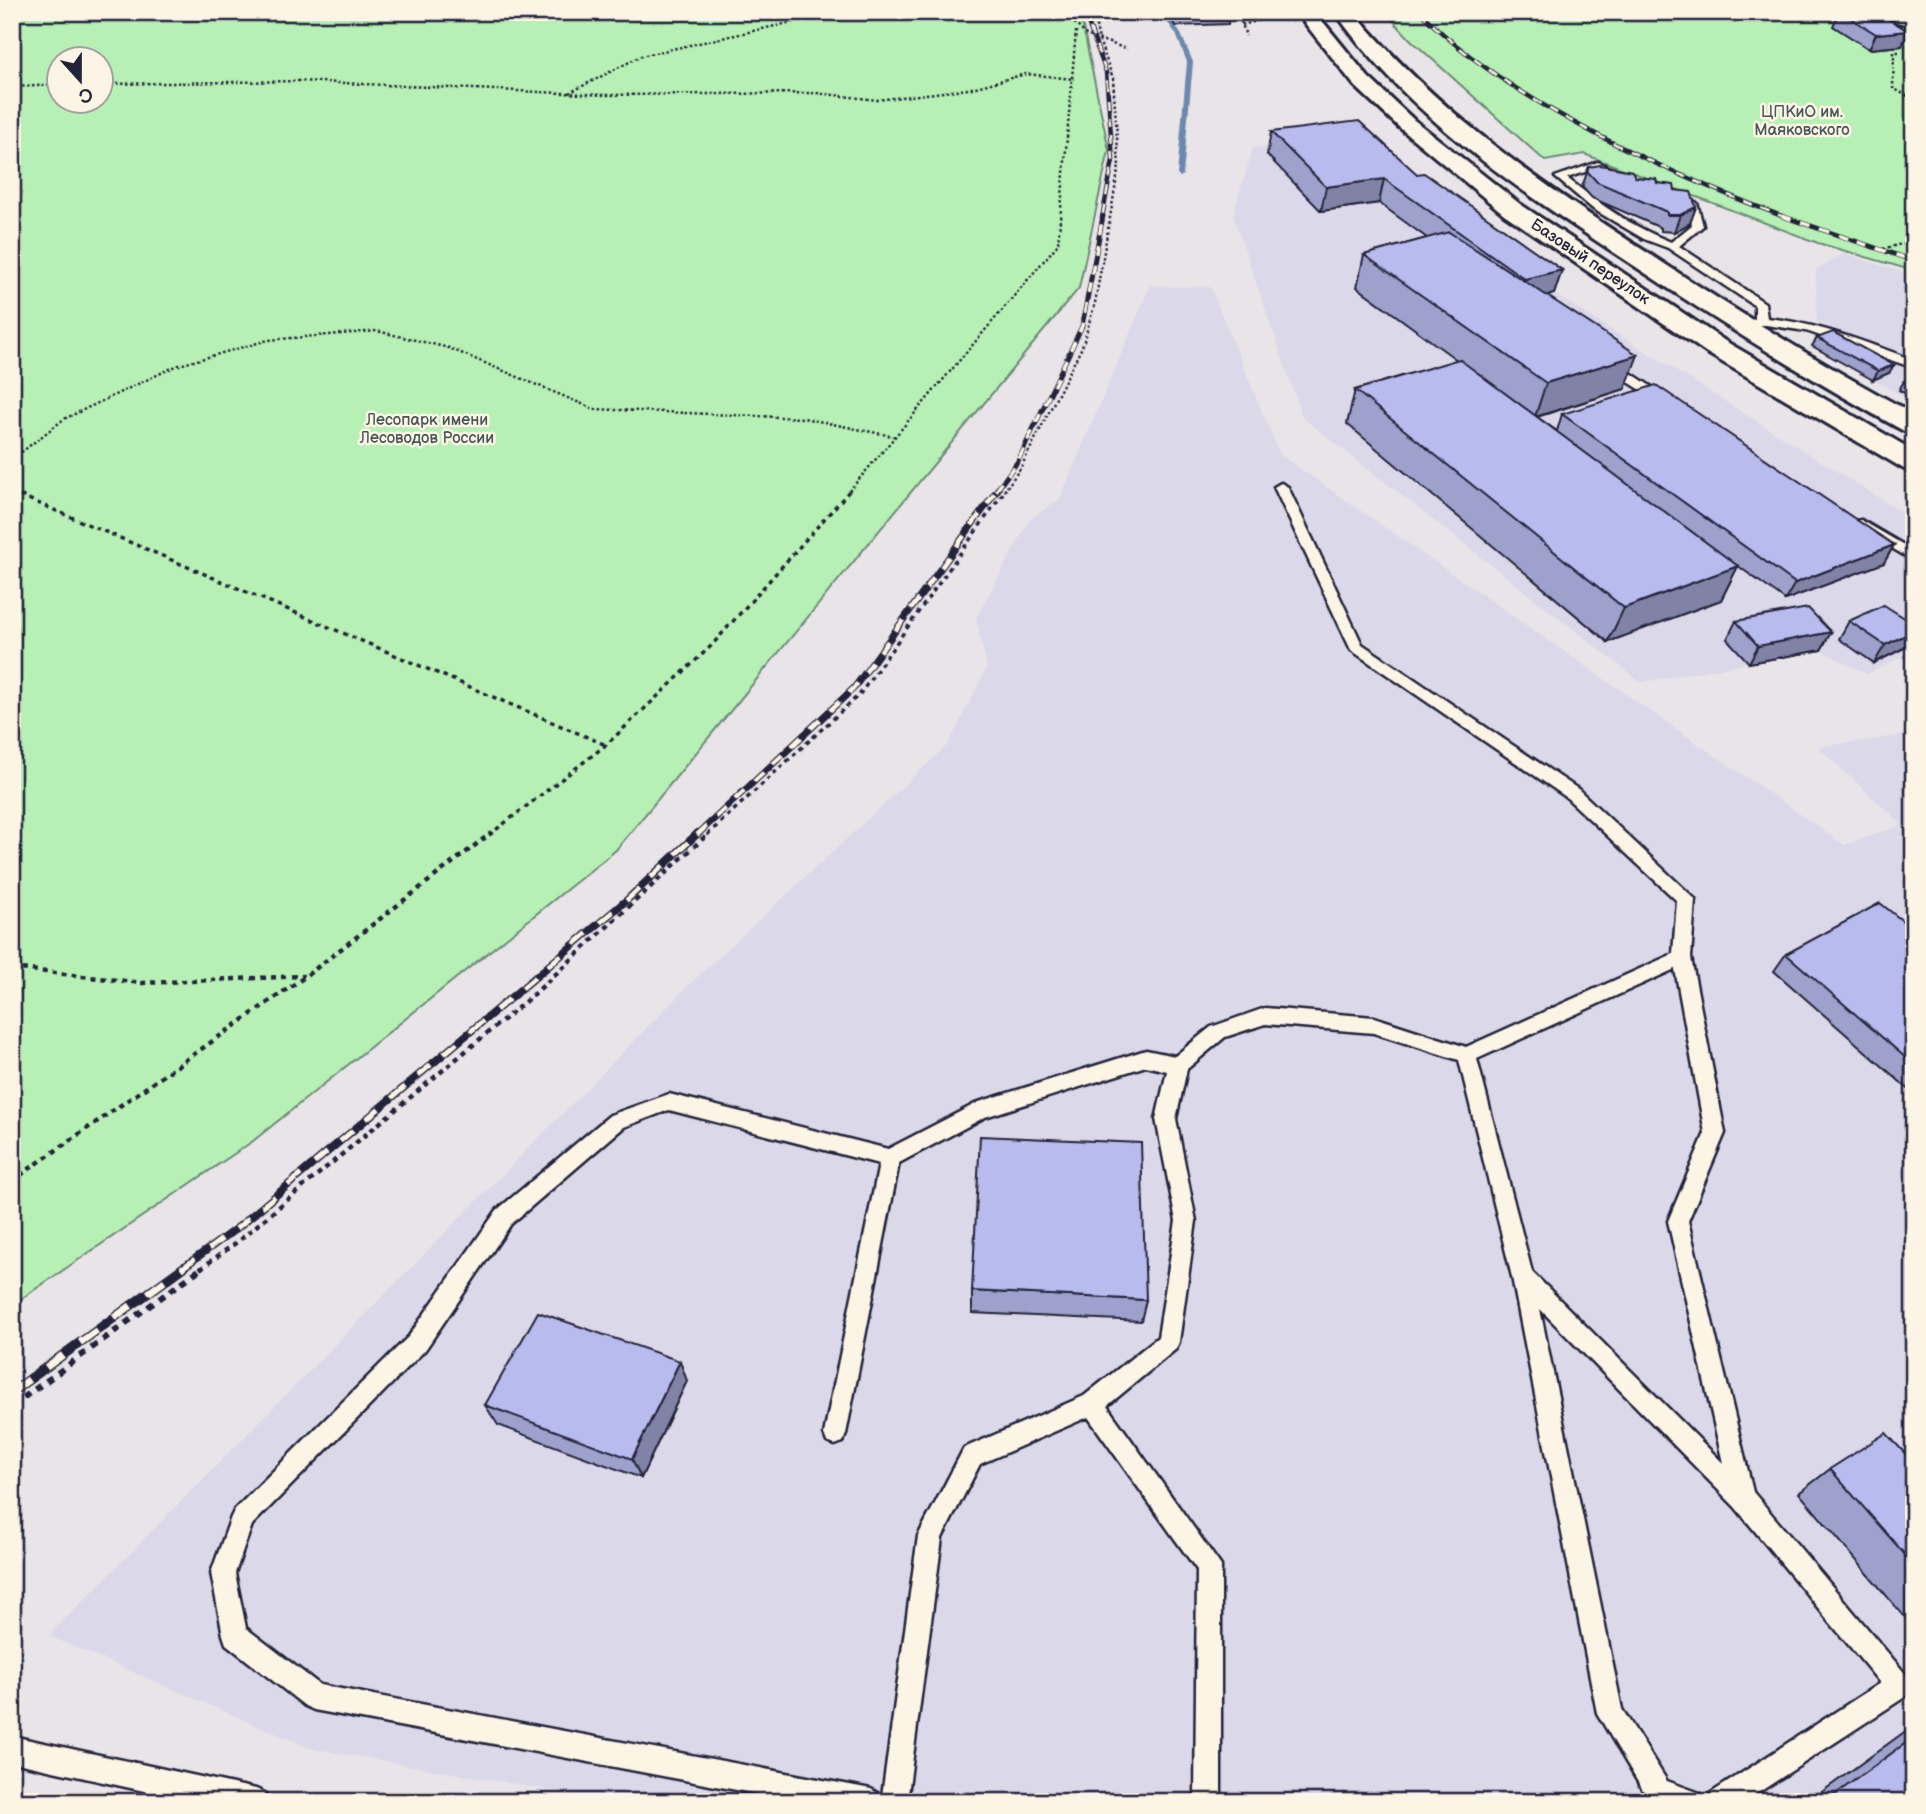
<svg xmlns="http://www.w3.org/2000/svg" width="1926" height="1814" font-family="'Balsamiq Sans',sans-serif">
  <rect width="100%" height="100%" fill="#e8e4e7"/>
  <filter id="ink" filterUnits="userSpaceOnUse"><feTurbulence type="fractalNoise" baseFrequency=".0143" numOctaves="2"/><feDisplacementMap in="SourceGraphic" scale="14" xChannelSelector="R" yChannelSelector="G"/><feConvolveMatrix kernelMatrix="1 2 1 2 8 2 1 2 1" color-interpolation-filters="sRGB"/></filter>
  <g filter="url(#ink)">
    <path fill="#dad8e9" d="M 1359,137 L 1554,294 L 1914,520 L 1914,651 L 1867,674 L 1821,650 L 1641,682 L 1303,418 L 1233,215 L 1253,148 Z
      M 1844,254 L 1914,276 L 1914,402 L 1813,346 L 1836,338 L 1826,325 L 1817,322 L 1816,270 Z
      M 1150,286 L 1210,287 L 1280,455 L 1844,845 L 1903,825 L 1818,747 L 1914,734 L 1914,1802 L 619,1802 L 310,1748 L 49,1636 L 690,984 L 948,745 L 987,668 L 976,618 L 1031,518 L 1060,499 Z"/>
    <path fill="#b6f0b4" stroke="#6c8978" stroke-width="2" fill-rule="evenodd" d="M 12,12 L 1077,12 L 1083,27 L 1109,150 L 1079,288 L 616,850 L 253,1141 L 12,1305 ZM 60,60 L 102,60 L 102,102 L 60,102 Z
      M 1385,12 L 1914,12 L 1914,271 L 1818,243 L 1584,154 L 1545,161 L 1411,40 Z"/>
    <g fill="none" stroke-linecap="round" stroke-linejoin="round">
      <path fill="#6d88ae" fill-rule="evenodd" d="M 1157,12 L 1162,12 L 1172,21 L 1181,34 L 1193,62 L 1183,175 L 1180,177 L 1177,175 L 1187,62 L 1176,34 L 1168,23 Z"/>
      <defs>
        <path id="service" d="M 1820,12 L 1838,12 L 1862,19 L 1858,22 Z
          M 1886,22 L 1914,29 L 1914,35 L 1883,27 Z
          M 1598,162 L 1614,170 L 1609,173 L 1597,168 L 1567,178 C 1599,204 1632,227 1671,242 L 1692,225 L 1688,207 L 1673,200 L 1673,196 L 1681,196 L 1697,203 L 1703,226 L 1679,246 L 1765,303 L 1767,318 C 1818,323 1866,343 1914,360 L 1914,368 L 1806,331 L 1766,325 L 1747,325 L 1747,321 L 1755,319 L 1755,306 L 1668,248 L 1644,239 L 1593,209 L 1555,177 Z
          M 1610,361 L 1614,362 L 1672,400 L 1670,403 L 1662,403 L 1606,368 L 1604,365 Z
          M 1281,483 L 1288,487 L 1362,644 L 1578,789 L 1695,899 L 1691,958 L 1725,1133 L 1688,1221 L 1753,1492 L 1908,1677 L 1912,1686 L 1908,1695 L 1744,1802 L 1707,1802 L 1711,1793 L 1880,1683 L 1735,1507 L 1540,1309 L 1622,1709 L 1667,1781 L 1700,1793 L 1704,1802 L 1645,1802 L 1645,1794 L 1597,1713 L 1512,1277 L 1459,1060 L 1374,1033 L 1265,1024 L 1225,1037 L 1187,1069 L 1176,1119 L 1196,1221 L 1179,1342 L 1176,1349 L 1107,1406 L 1221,1566 L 1221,1802 L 1195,1802 L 1197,1570 L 1088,1417 L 980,1464 L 942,1538 L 907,1802 L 800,1802 L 314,1710 L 305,1706 L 226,1644 L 223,1635 L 211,1573 L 231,1517 L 235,1509 L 409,1336 L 497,1210 L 610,1115 L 669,1094 L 888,1149 L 979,1102 L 1146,1050 L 1175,1056 L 1211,1027 L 1265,1008 L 1374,1017 L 1466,1047 L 1673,954 L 1677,901 L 1566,797 L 1351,650 L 1274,487 ZM 1675,969 L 1705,1133 L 1668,1221 L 1723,1463 L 1532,1272 L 1477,1059 ZM 1146,1066 L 1167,1071 L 1156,1119 L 1176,1221 L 1158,1337 L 1084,1396 L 964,1448 L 918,1536 L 882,1796 L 871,1789 L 320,1685 L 246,1628 L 235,1573 L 252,1525 L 425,1350 L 511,1224 L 624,1127 L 669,1110 L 879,1164 L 824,1434 L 827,1442 L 835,1445 L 843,1442 L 846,1434 L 899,1163 L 985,1117 Z
          M 1861,520 L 1914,551 L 1914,561 L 1856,527 L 1856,521 Z
          M 12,1736 L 256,1789 L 265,1793 L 269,1802 L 194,1802 L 12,1762 Z"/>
        <path id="primary" d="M 1296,12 L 1315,12 L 1368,77 L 1414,120 L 1520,204 L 1725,341 L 1914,451 L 1914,472 L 1904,469 L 1707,353 L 1504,214 L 1400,128 L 1354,85 Z
          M 1335,12 L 1354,12 C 1438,113 1544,186 1654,257 C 1739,313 1824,366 1914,414 L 1914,433 L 1904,431 C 1810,380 1722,324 1633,265 C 1525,194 1410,119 1335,12 Z"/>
      </defs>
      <use href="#service" stroke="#22223b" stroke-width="5"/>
      <use href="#primary" stroke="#22223b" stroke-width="6"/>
      <path stroke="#22223b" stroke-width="2.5" stroke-dasharray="2.5 2.5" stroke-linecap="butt" d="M 1064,12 L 1086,35 L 1127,49
        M 1238,12 L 1246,36
        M 1242,25 L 1282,14
        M 1899,52 L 1894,52 L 1893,88 L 1914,100
        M 102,84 L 298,81 L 606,95 L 816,93 L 877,100 L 968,89 L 1026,74 L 1074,79
        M 12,87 L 60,85
        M 569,93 L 641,56 L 838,12
        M 1914,158 L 1914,161
        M 1878,250 L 1914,241
        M 12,464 L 19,454 L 64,419 L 176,366 L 268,340 L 377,331 L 449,348 L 594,409 L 803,418 L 897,437
        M 849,491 L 1058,244 L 1076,31
        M 1004,491 L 1020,469 L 1082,347 L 1095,303 L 1119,166 L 1113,78 L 1099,40 L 1093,12"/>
      <path stroke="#22223b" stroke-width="3.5" stroke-dasharray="4.5 4.5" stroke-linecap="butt" d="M 12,492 L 606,745
        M 489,835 L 606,745 L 711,646 L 851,489
        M 707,835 L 860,694 L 1006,489"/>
      <path stroke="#22223b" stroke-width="4.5" stroke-dasharray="5 5" stroke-linecap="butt" d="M 12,968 L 142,983 L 304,976
        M 12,1181 L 306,976 L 491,833
        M 200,1269 L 237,1242 L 533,995 L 709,833"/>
      <path stroke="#22223b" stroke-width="6" stroke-dasharray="7 7" stroke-linecap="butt" d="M 12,1406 L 203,1267"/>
      <use href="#service" fill="#fcf5e5" fill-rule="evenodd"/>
      <use href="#primary" fill="#fcf5e5" fill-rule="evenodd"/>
      <defs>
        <path id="rail-far4" d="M 1084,12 L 1106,72 L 1113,160 L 1102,218
          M 1420,12 C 1507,102 1670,174 1787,218"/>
        <path id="rail-far3" d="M 1782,216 L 1914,261
          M 996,491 L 1018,461 L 1082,326 L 1103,216"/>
        <path id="rail-far2" d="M 697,835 L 854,688 L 998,489"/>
        <path id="rail-far1" d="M 181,1269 L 237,1228 L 628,899 L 698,833"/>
        <path id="rail" d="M 12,1392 L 184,1267"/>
      </defs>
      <use href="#rail-far4" stroke="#22223b" stroke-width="4.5"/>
      <use href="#rail-far3" stroke="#22223b" stroke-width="5"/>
      <use href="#rail-far2" stroke="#22223b" stroke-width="7"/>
      <use href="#rail-far1" stroke="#22223b" stroke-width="8"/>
      <use href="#rail" stroke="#22223b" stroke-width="10"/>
      <use href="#rail-far4" stroke="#fcf5e5" stroke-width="2.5" stroke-dasharray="9" stroke-linecap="butt"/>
      <use href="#rail-far3" stroke="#fcf5e5" stroke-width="3.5" stroke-dasharray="10" stroke-linecap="butt"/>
      <use href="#rail-far2" stroke="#fcf5e5" stroke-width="4.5" stroke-dasharray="13" stroke-linecap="butt"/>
      <use href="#rail-far1" stroke="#fcf5e5" stroke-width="5" stroke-dasharray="17" stroke-linecap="butt"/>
      <use href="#rail" stroke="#fcf5e5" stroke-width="7" stroke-dasharray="21" stroke-linecap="butt"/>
    </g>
    <path fill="#9ea1cc" stroke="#22223b" stroke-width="2" d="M 1168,12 L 1229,12 L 1228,24 L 1175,26 Z
      M 1839,12 L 1877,12 L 1908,31 L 1902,46 L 1869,49 L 1833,26 Z
      M 1271,132 L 1417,174 L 1562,270 L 1554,294 L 1547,296 L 1625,389 L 1537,417 L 1557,431 L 1562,414 L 1894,545 L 1884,563 L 1785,600 L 1738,566 L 1721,600 L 1608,642 L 1347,424 L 1355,390 L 1457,360 L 1357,287 L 1364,255 L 1427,238 L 1379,203 L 1321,211 L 1267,155 Z
      M 1589,167 L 1635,177 L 1657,183 L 1675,190 L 1696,207 L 1690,223 L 1674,232 L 1661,231 L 1661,228 L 1592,198 L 1582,187 Z
      M 1817,338 L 1889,373 L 1873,380 L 1812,346 Z
      M 1914,378 L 1914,398 L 1899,390 L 1904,381 Z
      M 1736,621 L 1831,632 L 1821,650 L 1749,663 L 1727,639 Z
      M 1849,621 L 1908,646 L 1874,663 L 1839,639 Z
      M 1914,930 L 1914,1094 L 1774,971 L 1786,954 Z
      M 972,1291 L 1146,1300 L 1141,1321 L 972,1313 Z
      M 687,1381 L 641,1478 L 498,1425 L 485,1405 Z
      M 1914,1463 L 1914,1628 L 1799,1493 L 1830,1469 Z
      M 1914,1725 L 1914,1802 L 1808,1802 Z"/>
    <path fill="#8183a6" stroke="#22223b" stroke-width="2" d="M 1908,31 L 1902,46 L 1869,49 L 1876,34 Z
      M 1384,179 L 1379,203 L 1321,211 L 1326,187 Z
      M 1696,207 L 1690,223 L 1674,232 L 1680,215 Z
      M 1562,270 L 1554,294 L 1517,304 L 1525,279 Z
      M 1638,355 L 1625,389 L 1535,417 L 1546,383 Z
      M 1894,365 L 1889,373 L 1873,380 L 1878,371 Z
      M 1894,545 L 1884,563 L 1785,600 L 1795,583 Z
      M 1738,566 L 1721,600 L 1608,642 L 1624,608 Z
      M 1914,631 L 1914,638 L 1908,646 L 1874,663 L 1885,645 Z
      M 1831,632 L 1821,650 L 1749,663 L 1758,646 Z
      M 680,1361 L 687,1381 L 641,1478 L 632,1459 Z"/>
    <path fill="#b8bbed" stroke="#22223b" stroke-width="2" d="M 1841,12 L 1877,12 L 1908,31 L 1876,34 Z
      M 1359,121 L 1417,174 L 1424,173 L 1562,270 L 1525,279 L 1384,179 L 1326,187 L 1271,132 Z
      M 1600,165 L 1632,171 L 1635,177 L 1656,179 L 1657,183 L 1674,185 L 1675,190 L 1691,192 L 1696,207 L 1680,215 L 1667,215 L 1667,212 L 1597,182 L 1587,171 L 1589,167 Z
      M 1449,232 L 1638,355 L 1546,383 L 1364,255 Z
      M 1833,332 L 1894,365 L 1878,371 L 1817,338 Z
      M 1459,359 L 1738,566 L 1624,608 L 1355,390 Z
      M 1914,378 L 1914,387 L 1904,381 Z
      M 1656,385 L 1894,545 L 1795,583 L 1562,414 Z
      M 1884,605 L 1914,624 L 1914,631 L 1885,645 L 1849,621 Z
      M 1808,608 L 1831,632 L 1758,646 L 1736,621 Z
      M 1880,903 L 1914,930 L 1914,1065 L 1786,954 Z
      M 980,1136 L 1141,1143 L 1146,1300 L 972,1291 Z
      M 538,1312 L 680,1361 L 632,1459 L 485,1405 Z
      M 1886,1433 L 1914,1463 L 1914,1565 L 1830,1469 Z
      M 1914,1737 L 1914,1802 L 1827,1802 L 1826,1801 Z"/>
  </g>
  <g text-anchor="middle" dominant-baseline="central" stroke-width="5" stroke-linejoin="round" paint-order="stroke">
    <g font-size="16" fill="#475659" stroke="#fcf5e5">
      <text x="1802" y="112">ЦПКиО им.<tspan x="1802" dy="18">Маяковского</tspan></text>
      <text x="427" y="420">Лесопарк имени<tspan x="427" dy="18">Лесоводов России</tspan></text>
    </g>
    <g font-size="16" fill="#22223b" stroke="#fcf5e5">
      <text transform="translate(1590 262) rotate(34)">Базовый переулок</text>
    </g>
  </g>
  <rect width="1926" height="1814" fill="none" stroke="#fcf5e5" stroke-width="42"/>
  <rect x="21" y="21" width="1884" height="1772" fill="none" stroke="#22223b" stroke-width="2.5" filter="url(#ink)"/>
  <g transform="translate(80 80) rotate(159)"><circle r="33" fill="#fcf5e5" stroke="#a5a1a1" stroke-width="2"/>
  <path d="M0-5L12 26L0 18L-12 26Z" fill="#22223b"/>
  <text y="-10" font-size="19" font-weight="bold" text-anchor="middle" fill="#22223b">С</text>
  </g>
</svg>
